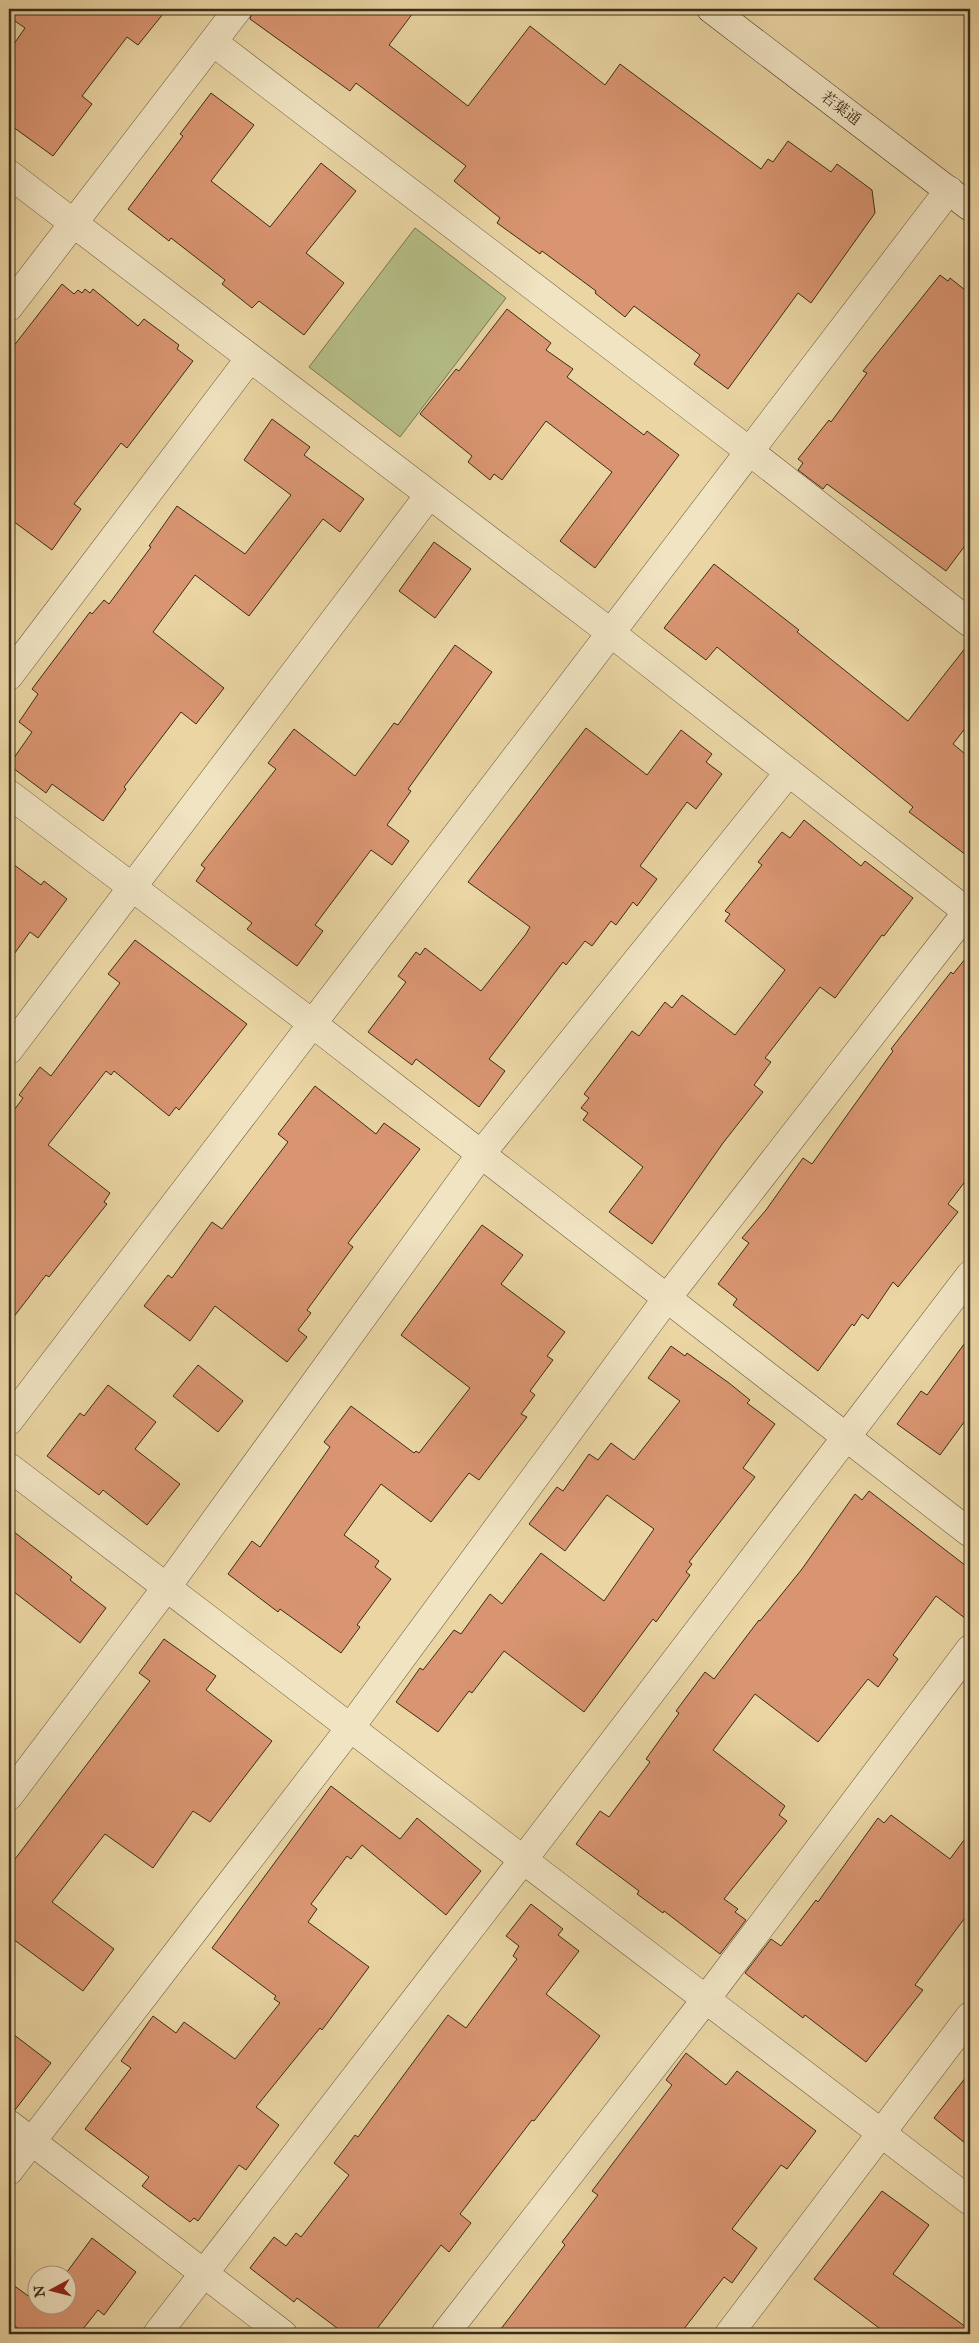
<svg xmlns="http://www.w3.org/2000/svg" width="979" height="2343" font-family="'IM FELL Great Primer','Noto Serif JP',serif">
  <rect width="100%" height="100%" fill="#ead5a3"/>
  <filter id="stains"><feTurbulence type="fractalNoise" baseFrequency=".004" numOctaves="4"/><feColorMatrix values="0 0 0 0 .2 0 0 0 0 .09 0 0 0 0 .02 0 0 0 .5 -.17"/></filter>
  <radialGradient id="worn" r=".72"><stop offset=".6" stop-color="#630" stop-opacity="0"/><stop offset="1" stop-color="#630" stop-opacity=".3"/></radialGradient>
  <path fill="#b5be87" stroke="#787652" d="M 415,228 L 506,298 L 400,437 L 309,367 Z"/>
  <path fill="#d99571" stroke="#3a2d1c" d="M 9,9 L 167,9 L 138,45 L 127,37 L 82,96 L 92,104 L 53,156 L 9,124 L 9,51 L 25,28 L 9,17 Z
    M 253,9 L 416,9 L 389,45 L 468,106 L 530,26 L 605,85 L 620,64 L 761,169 L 768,159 L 773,162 L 788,141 L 831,172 L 837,164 L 872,190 L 875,213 L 811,303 L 798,293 L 728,389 L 694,364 L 700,355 L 634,306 L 625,317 L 595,293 L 596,291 L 542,251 L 540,254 L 497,223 L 500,218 L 454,181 L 466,166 L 356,83 L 350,91 L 250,19 Z
    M 211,93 L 254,125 L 211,181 L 270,227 L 321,163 L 356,191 L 306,253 L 344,283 L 304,335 L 259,301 L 252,308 L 222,284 L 225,280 L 171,238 L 169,241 L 128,209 L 183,136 L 180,134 Z
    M 940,275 L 948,281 L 950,278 L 970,294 L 970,539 L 946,571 L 827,484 L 823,489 L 798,470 L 803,463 L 798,459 L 829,420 L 831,422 L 867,373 L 863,371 Z
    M 62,284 L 74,294 L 78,290 L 82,293 L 85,289 L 90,293 L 93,289 L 138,326 L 144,319 L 179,345 L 177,349 L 193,361 L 127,448 L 121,443 L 74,504 L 81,509 L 52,550 L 9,518 L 9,352 Z
    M 507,309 L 551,343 L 546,350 L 573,369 L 567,377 L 644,435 L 647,431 L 679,455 L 595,568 L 560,541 L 612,472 L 546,421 L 502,480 L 494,474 L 490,480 L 468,462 L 472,456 L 420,414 L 456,369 L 459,371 Z
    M 272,419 L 310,447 L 304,455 L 364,499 L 340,532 L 323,519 L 249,616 L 195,575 L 153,632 L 224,688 L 196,724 L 181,712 L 124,787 L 126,789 L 103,821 L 52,784 L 46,793 L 9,765 L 32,732 L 19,722 L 38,694 L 32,689 L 90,612 L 92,614 L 104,600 L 109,604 L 151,547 L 149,546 L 177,506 L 245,554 L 291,495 L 244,460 Z
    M 434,542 L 471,569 L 435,618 L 399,591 Z
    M 714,564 L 799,630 L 797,632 L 908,721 L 970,642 L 970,722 L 953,744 L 970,758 L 970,858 L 909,812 L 913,807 L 717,647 L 706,660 L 664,628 Z
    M 455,645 L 492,672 L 408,789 L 411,791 L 387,825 L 409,841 L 392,865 L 371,850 L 315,925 L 323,931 L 297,966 L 247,929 L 252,923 L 196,881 L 205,868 L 201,865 L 276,769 L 268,763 L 294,729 L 355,776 L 394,723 L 398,725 Z
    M 586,728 L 647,775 L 681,730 L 712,754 L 706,762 L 722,774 L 696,809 L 687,802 L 640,866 L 657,879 L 637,906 L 633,902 L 616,925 L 611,921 L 592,946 L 585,941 L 566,965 L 563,962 L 489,1059 L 505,1071 L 479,1107 L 416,1059 L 412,1065 L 368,1032 L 406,982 L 398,976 L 416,952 L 420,955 L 425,948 L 481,991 L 526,934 L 530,927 L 468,882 Z
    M 804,820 L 861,866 L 865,861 L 913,898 L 884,936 L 882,935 L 835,998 L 820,987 L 765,1058 L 771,1062 L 754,1085 L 763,1092 L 723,1143 L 652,1244 L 609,1212 L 643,1167 L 583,1120 L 588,1113 L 581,1108 L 589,1098 L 584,1094 L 632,1031 L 639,1036 L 665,1002 L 672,1008 L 682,995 L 735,1035 L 785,970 L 725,921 L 730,914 L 725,911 L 762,865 L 758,862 L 782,832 L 790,838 Z
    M 9,861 L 41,885 L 44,881 L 67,899 L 38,938 L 30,932 L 9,961 Z
    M 135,940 L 247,1024 L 179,1110 L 176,1107 L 169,1116 L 114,1071 L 111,1075 L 106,1071 L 48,1145 L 110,1193 L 104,1202 L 107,1204 L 49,1277 L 46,1275 L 9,1323 L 9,1117 L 23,1098 L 19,1095 L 40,1067 L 51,1076 L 120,983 L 108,974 Z
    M 970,953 L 970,1175 L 948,1204 L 958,1212 L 898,1287 L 893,1282 L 868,1319 L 862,1314 L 854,1326 L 852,1324 L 818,1371 L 733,1305 L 737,1299 L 718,1284 L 749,1243 L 742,1238 L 766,1210 L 803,1158 L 812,1164 L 893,1051 L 891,1049 L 951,972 L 953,974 Z
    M 315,1086 L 376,1134 L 384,1123 L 420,1149 L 348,1243 L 353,1247 L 307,1310 L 311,1313 L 298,1330 L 307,1337 L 287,1362 L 215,1306 L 190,1341 L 144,1306 L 168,1275 L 172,1278 L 212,1222 L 222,1229 L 288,1142 L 278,1134 Z
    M 482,1225 L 523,1255 L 501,1284 L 565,1332 L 547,1356 L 553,1360 L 530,1391 L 535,1395 L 521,1414 L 527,1417 L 479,1480 L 469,1473 L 431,1522 L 381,1484 L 344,1535 L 379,1561 L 375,1567 L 391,1579 L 357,1625 L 360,1627 L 341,1653 L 280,1609 L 278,1612 L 228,1574 L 252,1541 L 260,1547 L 330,1447 L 324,1442 L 351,1406 L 414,1453 L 416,1451 L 419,1453 L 470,1388 L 401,1335 Z
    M 970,1336 L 970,1414 L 940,1455 L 897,1424 L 921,1391 L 927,1395 Z
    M 671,1346 L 685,1356 L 687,1353 L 729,1383 L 750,1400 L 747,1403 L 775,1424 L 743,1468 L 755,1477 L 689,1562 L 692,1564 L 686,1572 L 690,1575 L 656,1622 L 653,1619 L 584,1712 L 504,1651 L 472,1693 L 469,1691 L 438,1732 L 396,1702 L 420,1668 L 423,1670 L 454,1630 L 461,1634 L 490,1594 L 502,1604 L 541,1553 L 604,1601 L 654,1529 L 607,1495 L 565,1551 L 529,1524 L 557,1487 L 563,1491 L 589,1454 L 598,1460 L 611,1443 L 634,1460 L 680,1401 L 648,1378 Z
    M 198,1365 L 243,1401 L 218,1432 L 173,1396 Z
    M 108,1385 L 156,1422 L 135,1449 L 180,1484 L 147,1525 L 103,1490 L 99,1495 L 47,1456 L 80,1413 L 84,1416 Z
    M 869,1491 L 970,1569 L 970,1622 L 936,1596 L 893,1655 L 898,1659 L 878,1687 L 868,1679 L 818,1742 L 755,1694 L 713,1750 L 785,1806 L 779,1815 L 787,1821 L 724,1899 L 738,1909 L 735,1912 L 746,1920 L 720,1954 L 664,1911 L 663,1913 L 637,1894 L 639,1891 L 576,1844 L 600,1811 L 609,1817 L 650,1762 L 646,1759 L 679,1713 L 676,1711 L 705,1672 L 714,1679 L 759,1620 L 760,1621 L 802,1569 L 855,1494 L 862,1500 Z
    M 9,1528 L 72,1577 L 70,1580 L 106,1608 L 80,1643 L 9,1588 Z
    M 164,1639 L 216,1676 L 206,1690 L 272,1741 L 210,1822 L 193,1811 L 153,1868 L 105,1834 L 52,1902 L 114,1949 L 83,1991 L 9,1936 L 9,1867 L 150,1681 L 139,1673 Z
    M 331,1786 L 400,1839 L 417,1818 L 481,1871 L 446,1915 L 362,1845 L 351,1859 L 347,1856 L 311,1904 L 317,1909 L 308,1922 L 369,1967 L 322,2030 L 320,2028 L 256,2107 L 279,2125 L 246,2170 L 239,2165 L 198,2221 L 194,2218 L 190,2222 L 142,2186 L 149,2177 L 85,2129 L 131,2068 L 121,2061 L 153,2016 L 176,2033 L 184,2022 L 235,2059 L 280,2003 L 274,1999 L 276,1996 L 212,1948 Z
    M 891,1815 L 950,1859 L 970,1832 L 970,1911 L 915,1985 L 923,1990 L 866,2062 L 805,2015 L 803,2018 L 745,1973 L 771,1939 L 781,1946 L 816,1900 L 818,1902 L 878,1818 L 884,1823 Z
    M 531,1904 L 563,1929 L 558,1935 L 579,1951 L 546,1994 L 600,2036 L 534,2121 L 532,2120 L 460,2214 L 471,2223 L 449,2252 L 441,2245 L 373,2334 L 345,2334 L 297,2298 L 294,2302 L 250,2268 L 274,2237 L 286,2246 L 296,2233 L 301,2237 L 349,2175 L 334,2163 L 355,2135 L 358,2137 L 448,2015 L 466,2028 L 517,1959 L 513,1956 L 519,1946 L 506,1936 Z
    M 9,2031 L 51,2063 L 15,2110 L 9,2109 Z
    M 686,2053 L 726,2085 L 737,2071 L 816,2131 L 787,2169 L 781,2165 L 732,2229 L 757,2248 L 732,2283 L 724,2277 L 680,2334 L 497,2334 L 565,2245 L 562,2242 L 598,2195 L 592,2191 L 672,2085 L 666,2080 Z
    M 970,2072 L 970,2147 L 934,2118 Z
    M 882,2191 L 929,2225 L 893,2274 L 970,2330 L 970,2334 L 887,2334 L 814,2279 Z
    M 92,2238 L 136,2272 L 104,2315 L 98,2310 L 79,2334 L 18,2334 L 21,2331 L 9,2321 L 9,2282 L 38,2303 L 38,2306 L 68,2306 L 68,2276 L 64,2276 Z"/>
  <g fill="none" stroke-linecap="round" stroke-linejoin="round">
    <defs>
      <path id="street" d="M 213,42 L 749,451 L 970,623
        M 9,174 L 611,633 L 970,914
        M 9,307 L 238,9
        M 9,676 L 250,358
        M 9,794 L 313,1024 L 970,1533
        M 9,1050 L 429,495
        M 9,1421 L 949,190
        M 9,1467 L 970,2201
        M 9,1796 L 166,1588 L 481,1154 L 789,772
        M 9,2124 L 283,2334
        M 9,2171 L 350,1728 L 667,1298 L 967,912
        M 157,2334 L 523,1860 L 970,1275
        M 445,2334 L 706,1999 L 970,1649
        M 729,2334 L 970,2016"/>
      <path id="secondary" d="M 711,9 L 970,207"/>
    </defs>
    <use href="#street" stroke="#66573e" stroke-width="29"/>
    <use href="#secondary" stroke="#3a2d1c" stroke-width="29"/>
    <use href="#street" stroke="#f1e4c3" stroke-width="28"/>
    <use href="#secondary" stroke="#f1e4c3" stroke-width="28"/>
  </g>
  <g text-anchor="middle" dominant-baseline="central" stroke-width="5" stroke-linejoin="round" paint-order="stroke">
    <g font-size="15" fill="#3a2d1c" stroke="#f1e4c3">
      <text transform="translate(841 108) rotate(37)">若葉通</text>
    </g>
  </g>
  <rect width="979" height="2343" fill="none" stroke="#ead5a3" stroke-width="30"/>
  <rect x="10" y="10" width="959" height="2323" fill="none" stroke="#3a2d1c" stroke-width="2.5"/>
  <rect x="15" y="15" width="949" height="2313" fill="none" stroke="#3a2d1c"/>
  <g transform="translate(52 2290) rotate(263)"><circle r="24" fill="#f1e4c3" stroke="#a89b80"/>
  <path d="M0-4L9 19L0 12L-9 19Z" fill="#8f2418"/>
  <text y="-8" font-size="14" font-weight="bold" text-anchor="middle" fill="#3a2d1c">N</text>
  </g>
  <rect width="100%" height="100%" filter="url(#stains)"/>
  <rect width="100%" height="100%" fill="url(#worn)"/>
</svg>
